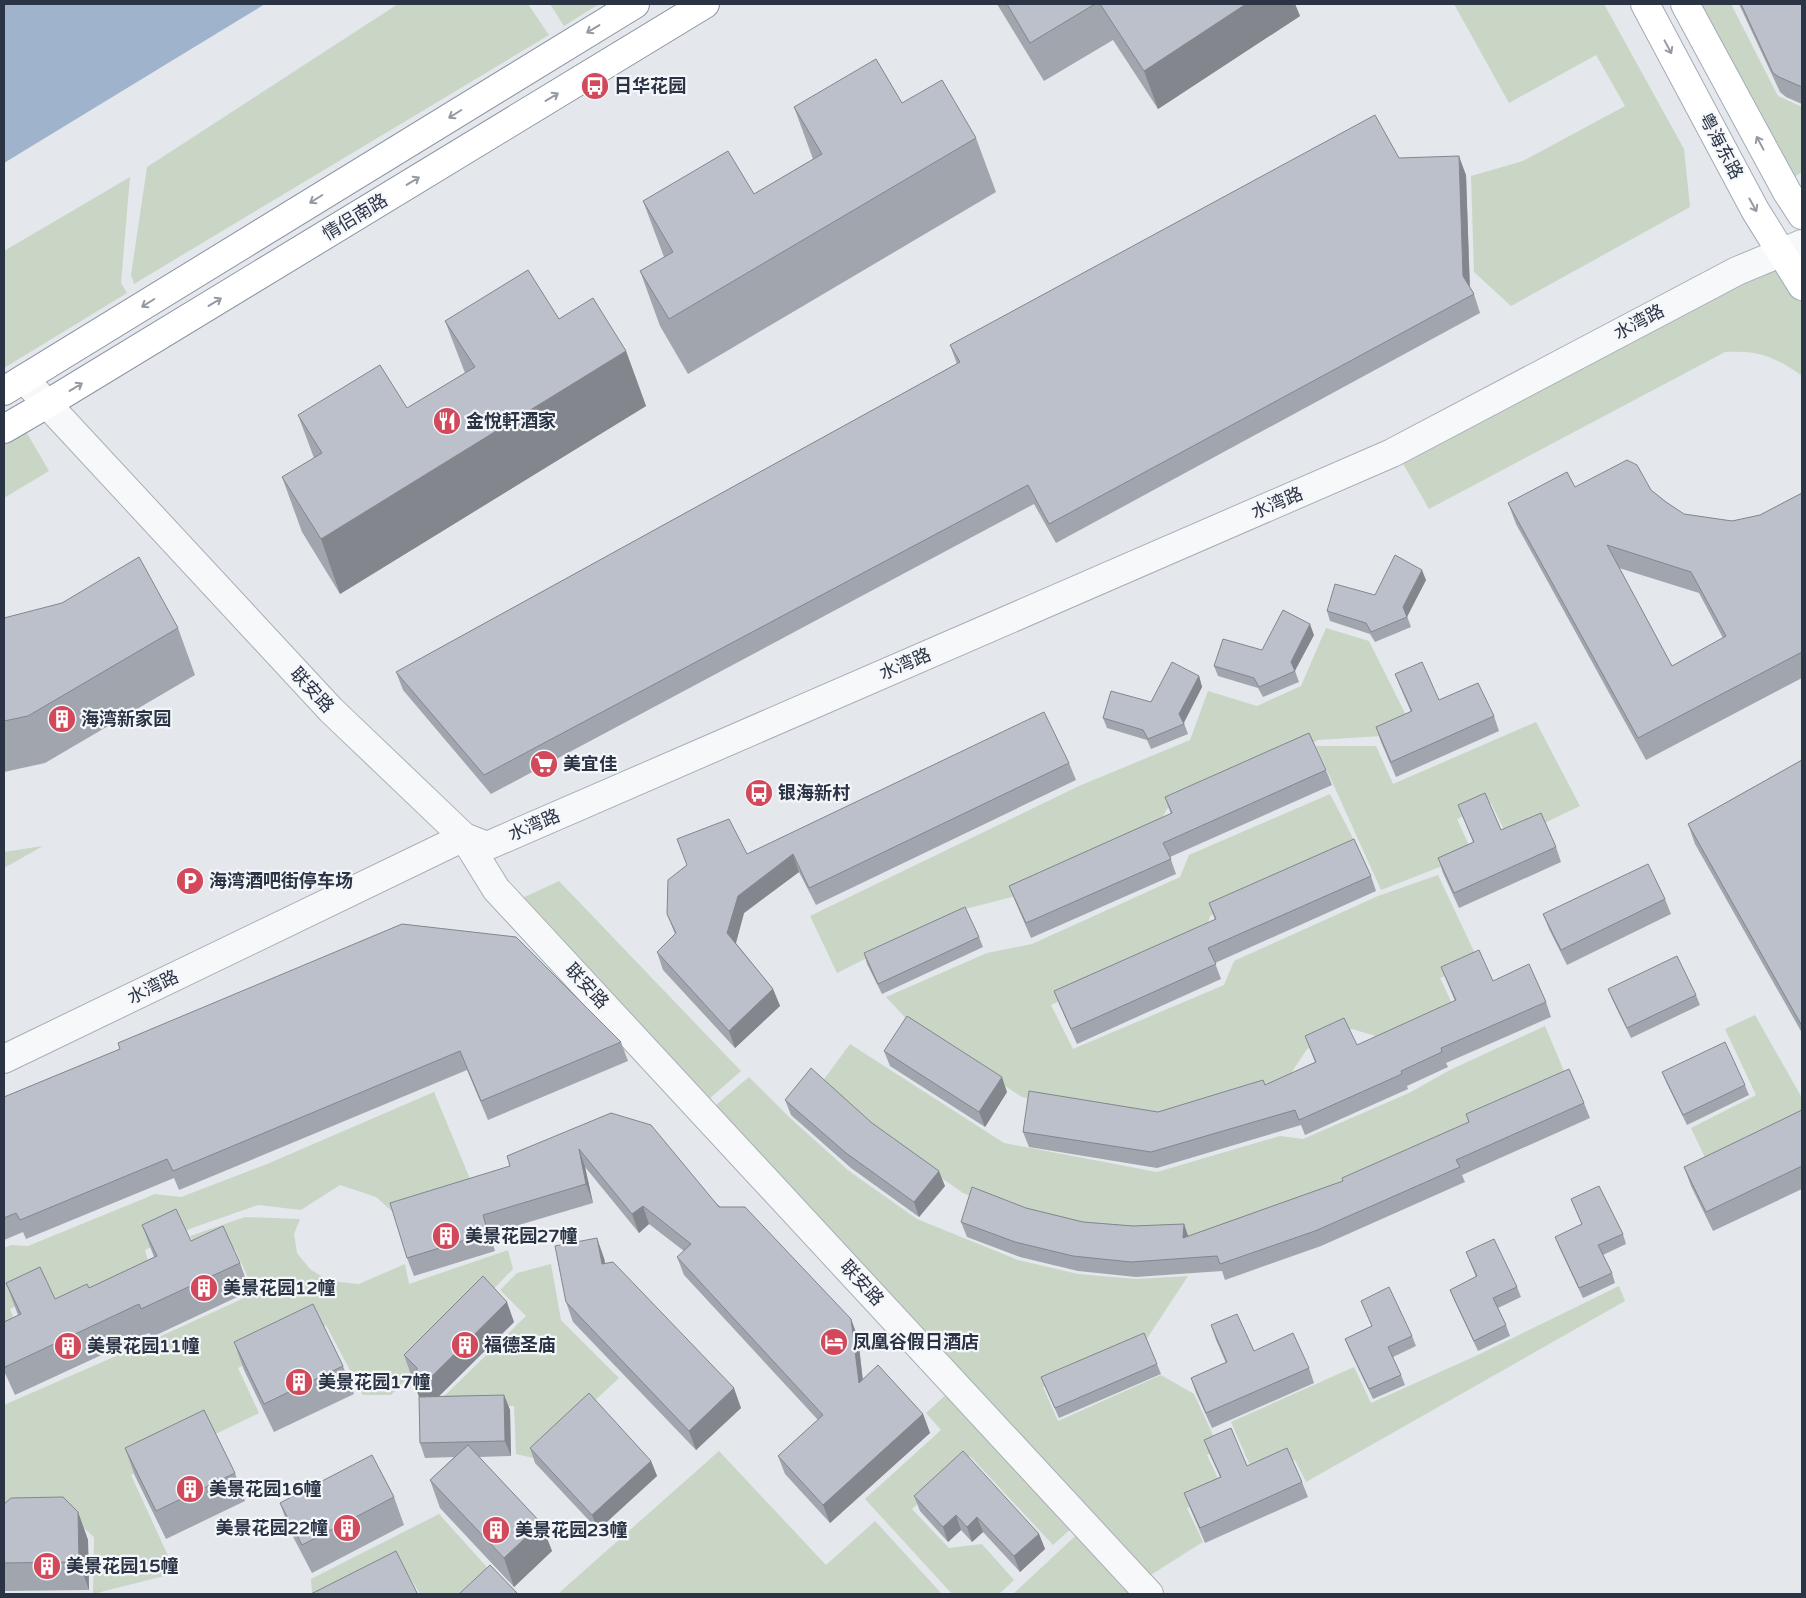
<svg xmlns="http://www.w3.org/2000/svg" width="1806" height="1598" font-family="'Varela Round','Noto Sans SC',sans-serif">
  <rect width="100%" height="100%" fill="#e4e7ec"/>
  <path fill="#c9d6c5" d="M 398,4 L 528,4 L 549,35 L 134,284 L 131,275 L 147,167 Z
    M 550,4 L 599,4 L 564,26 Z
    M 1454,4 L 1604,4 L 1684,149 L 1690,207 L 1511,306 L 1474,272 L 1471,176 L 1523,161 L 1625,106 L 1596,55 L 1509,103 Z
    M 1690,4 L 1731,4 L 1778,96 L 1802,107 L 1802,172 L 1786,182 Z
    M 130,177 L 121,283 L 127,293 L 4,368 L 4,251 Z
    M 1778,263 L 1802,298 L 1802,377 L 1801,375 C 1772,356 1760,350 1725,352 L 1429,509 L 1398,455 Z
    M 24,428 L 49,471 L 4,498 L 4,439 Z
    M 1326,628 L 1369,641 L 1410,723 L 1382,736 L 1318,740 L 1167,809 L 1156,831 L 1012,897 L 965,909 L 837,973 L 810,916 L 1079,786 L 1190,740 L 1208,691 L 1257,706 L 1301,686 Z
    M 1536,722 L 1580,806 L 1509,840 L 1491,803 L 1457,819 L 1473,854 L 1381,890 L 1316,746 L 1376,746 L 1393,784 Z
    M 1330,794 L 1357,846 L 1210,916 L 1205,935 L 1051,1005 L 1073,1049 L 1224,985 L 1234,961 L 1378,896 L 1438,875 L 1479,962 L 1440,978 L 1456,1012 L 1392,1041 L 1352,1029 L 1307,1049 L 1280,1090 L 1157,1122 L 1022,1097 L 912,1025 L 886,997 L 987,953 L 1032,944 L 1180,877 L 1189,855 Z
    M 43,846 L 4,868 L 4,852 Z
    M 559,881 L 741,1071 L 708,1100 L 516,901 Z
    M 1755,1015 L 1802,1098 L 1802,1122 L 1710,1168 L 1691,1128 L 1756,1095 L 1725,1029 Z
    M 1545,1026 L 1567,1078 L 1447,1140 L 1213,1239 L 1032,1218 L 963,1193 L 878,1133 L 822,1082 L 850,1044 L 1004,1143 L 1157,1172 L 1280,1136 L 1303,1139 L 1409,1093 L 1450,1070 Z
    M 749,1077 L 789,1117 L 849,1171 L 917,1219 L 1018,1260 L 1078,1274 L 1136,1279 L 1188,1276 L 1146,1340 L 1043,1387 L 1058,1421 L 1161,1375 L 1194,1394 L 1219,1448 L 1207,1455 L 1224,1491 L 1187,1508 L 1203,1542 L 1141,1581 L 709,1111 Z
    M 434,1092 L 473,1186 L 394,1213 L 376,1197 L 340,1185 L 301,1210 L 258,1205 L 192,1228 L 145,1250 L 154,1282 L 67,1320 L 50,1291 L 10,1309 L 22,1340 L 4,1349 L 4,1248 L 11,1245 L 28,1246 L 155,1194 L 181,1197 L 267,1164 Z
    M 245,1217 L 300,1219 L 294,1234 L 297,1253 L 310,1269 L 329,1281 L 359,1284 L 405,1264 L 409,1284 L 508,1250 L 513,1269 L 391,1395 L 363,1395 L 326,1325 L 238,1368 L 259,1413 L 131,1475 L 176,1573 L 93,1594 L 94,1537 L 77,1522 L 4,1537 L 4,1405 L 148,1342 L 255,1293 L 235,1249 L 204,1263 L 190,1236 Z
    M 551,1264 L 561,1320 L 619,1378 L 533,1458 L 516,1454 L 514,1406 L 435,1405 L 526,1316 L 500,1290 L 517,1273 Z
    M 1619,1286 L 1625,1301 L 1306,1482 L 1295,1460 L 1255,1477 L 1231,1422 L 1354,1367 L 1371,1403 L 1480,1354 Z
    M 950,1391 L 1074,1526 L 1053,1545 L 970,1456 L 912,1509 L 949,1548 L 982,1544 L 1014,1580 L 999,1594 L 952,1594 L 865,1499 L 941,1430 L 926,1413 Z
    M 719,1451 L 826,1565 L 875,1521 L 942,1594 L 559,1594 L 560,1592 Z
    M 439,1514 L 502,1584 L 491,1594 L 420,1594 L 408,1574 L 368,1594 L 312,1594 L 311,1579 Z
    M 1085,1527 L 1148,1594 L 1013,1594 Z"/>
  <path fill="#9fb4cc" d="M 4,4 L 265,4 L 4,163 Z"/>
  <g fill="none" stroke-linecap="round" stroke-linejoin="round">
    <defs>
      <path id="minor" d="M 24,379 L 331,710 L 464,837 L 496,889 L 1149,1594
        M 4,1059 L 464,837 L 487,846 L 1392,453 L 1737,271 L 1802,244"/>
      <path id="major" d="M 1645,4 L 1755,210 L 1802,286
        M 1685,4 L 1787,192 L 1802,215"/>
      <path id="highway" d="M 4,391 L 635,4
        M 4,429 L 47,404 L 705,4"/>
    </defs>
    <use href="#minor" stroke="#a9aeb7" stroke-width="30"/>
    <use href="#major" stroke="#a3abb8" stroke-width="30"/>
    <use href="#highway" stroke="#8b94a3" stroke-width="30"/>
    <use href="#minor" stroke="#f7f8fa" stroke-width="28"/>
    <use href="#major" stroke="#fff" stroke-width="28"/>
    <use href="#highway" stroke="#fff" stroke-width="28"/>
  </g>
  <path fill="#a1a5ae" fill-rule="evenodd" d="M 997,4 L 1295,4 L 1300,16 L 1158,109 L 1113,40 L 1044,81 Z
    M 1739,4 L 1802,4 L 1802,104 L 1786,97 L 1780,92 Z
    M 902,103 L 976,138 L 996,192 L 688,374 L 660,326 L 640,271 L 664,257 L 643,201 L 754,194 L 813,159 L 794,107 Z
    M 1399,158 L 1466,175 L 1470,288 L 1474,294 L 1480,313 L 1056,543 L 1034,504 L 491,794 L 403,690 L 396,672 L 957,364 L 950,345 Z
    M 559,319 L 626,351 L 646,406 L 340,594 L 302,532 L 282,477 L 314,458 L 298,415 L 407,408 L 465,373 L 445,321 Z
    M 1575,487 L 1651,490 L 1666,502 L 1684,514 L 1732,521 L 1760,515 L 1802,493 L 1802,678 L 1646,760 L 1516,524 L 1508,503 ZM 1619,568 L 1699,593 L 1723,638 L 1672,666 Z
    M 1426,580 L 1407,616 L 1411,627 L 1375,642 L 1370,634 L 1330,621 L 1327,611 L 1375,595 Z
    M 4,618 L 178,628 L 195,675 L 45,763 L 4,772 Z
    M 1314,635 L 1295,671 L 1299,682 L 1263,697 L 1258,688 L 1218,676 L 1214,666 L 1262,650 Z
    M 1395,674 L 1439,700 L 1494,716 L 1499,731 L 1396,777 L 1381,742 L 1376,727 L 1411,712 L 1401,689 Z
    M 1199,676 L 1202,687 L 1184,723 L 1188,734 L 1151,749 L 1147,740 L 1107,728 L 1103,718 L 1151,702 Z
    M 1802,760 L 1802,1033 L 1695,844 L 1688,824 Z
    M 1069,763 L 1076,780 L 816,905 L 799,872 L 744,913 L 736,943 L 773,989 L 780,1006 L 735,1048 L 663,970 L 657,952 L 675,934 L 667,914 L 747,854 Z
    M 1326,770 L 1332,785 L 1170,857 L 1176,874 L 1031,938 L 1015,901 L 1009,886 L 1171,814 L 1165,797 Z
    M 1458,805 L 1501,830 L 1556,847 L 1561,862 L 1459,908 L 1443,873 L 1438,858 L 1473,842 L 1464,820 Z
    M 1371,876 L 1376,891 L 1215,963 L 1221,979 L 1077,1044 L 1060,1006 L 1054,991 L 1215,920 L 1209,903 Z
    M 1665,899 L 1671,914 L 1567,965 L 1549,929 L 1543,914 Z
    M 979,937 L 983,947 L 882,994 L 867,964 L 864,953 Z
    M 1441,967 L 1493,981 L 1546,1002 L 1551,1017 L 1446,1063 L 1448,1067 L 1407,1086 L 1408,1089 L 1305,1135 L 1301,1125 L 1157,1168 L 1029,1147 L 1023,1132 L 1158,1112 L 1265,1085 L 1315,1062 L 1305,1036 L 1357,1045 L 1455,1001 L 1447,982 Z
    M 1608,989 L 1696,995 L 1700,1005 L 1631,1038 L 1612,999 Z
    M 621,1042 L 628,1061 L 488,1120 L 467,1070 L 179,1190 L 174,1178 L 26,1239 L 23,1232 L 4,1240 L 4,1097 L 120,1049 Z
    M 884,1051 L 1007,1092 L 985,1127 L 890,1066 Z
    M 1662,1072 L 1745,1085 L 1749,1095 L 1687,1125 L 1666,1082 Z
    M 785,1100 L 872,1123 L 945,1186 L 919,1217 L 851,1168 L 791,1115 Z
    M 1584,1103 L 1590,1118 L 1462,1175 L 1465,1182 L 1321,1246 L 1225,1280 L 1222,1271 L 1136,1277 L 1078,1271 L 1020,1257 L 967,1237 L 961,1222 L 1026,1208 L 1083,1222 L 1133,1226 L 1184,1224 L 1188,1236 L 1343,1181 L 1469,1122 L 1466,1114 Z
    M 1802,1110 L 1802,1189 L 1713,1231 L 1691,1186 L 1684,1167 Z
    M 611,1113 L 851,1319 L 858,1338 L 863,1380 L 923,1414 L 930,1433 L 830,1523 L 785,1474 L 778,1456 L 818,1420 L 684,1275 L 677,1257 L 684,1251 L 649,1224 L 639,1233 L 585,1167 L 593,1203 L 489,1234 L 495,1251 L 414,1276 L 407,1258 L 510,1166 Z
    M 1571,1199 L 1623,1234 L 1626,1244 L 1603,1255 L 1612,1273 L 1615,1283 L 1583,1298 L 1559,1247 L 1555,1237 L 1582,1225 Z
    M 142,1225 L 191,1241 L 240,1263 L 250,1291 L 152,1337 L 149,1333 L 15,1395 L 4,1371 L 4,1322 L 18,1315 L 6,1283 L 55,1299 L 89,1288 L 154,1257 Z
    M 1466,1252 L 1517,1287 L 1521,1297 L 1498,1308 L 1506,1325 L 1510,1336 L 1478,1351 L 1454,1300 L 1450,1290 L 1476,1277 Z
    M 604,1258 L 605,1263 L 741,1408 L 696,1450 L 573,1322 L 566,1302 Z
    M 1361,1301 L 1412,1336 L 1416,1346 L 1393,1357 L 1401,1375 L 1405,1385 L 1373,1399 L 1349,1349 L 1345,1339 L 1372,1326 Z
    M 514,1322 L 439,1396 L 504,1395 L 510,1410 L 511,1456 L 479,1457 L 541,1523 L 552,1551 L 514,1587 L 440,1508 L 430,1480 L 454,1457 L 425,1458 L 420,1443 L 419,1397 L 417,1391 L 417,1381 L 411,1375 L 404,1355 Z
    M 1211,1325 L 1254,1351 L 1309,1368 L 1314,1383 L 1212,1428 L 1196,1393 L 1191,1378 L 1226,1363 L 1216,1340 Z
    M 234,1342 L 343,1366 L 354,1394 L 274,1432 L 244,1370 Z
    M 1157,1364 L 1161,1374 L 1059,1418 L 1045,1387 L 1041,1377 Z
    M 1204,1440 L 1247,1466 L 1302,1482 L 1308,1497 L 1205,1543 L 1190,1508 L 1184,1493 L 1220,1477 L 1210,1455 Z
    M 125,1448 L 235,1473 L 245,1501 L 166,1539 L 135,1476 Z
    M 530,1448 L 651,1461 L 657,1476 L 598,1530 L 535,1463 Z
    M 914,1496 L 1039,1534 L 1045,1549 L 1020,1572 L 983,1532 L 972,1542 L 961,1530 L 948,1542 L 920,1511 Z
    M 394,1497 L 404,1525 L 312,1573 L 290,1531 L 280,1503 Z
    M 4,1504 L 78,1512 L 88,1540 L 89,1590 L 4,1591 Z"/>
  <path fill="#83868d" d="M 1246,4 L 1295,4 L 1300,16 L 1158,109 L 1144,71 Z
    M 1459,156 L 1466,175 L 1470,295 L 1463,276 Z
    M 626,351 L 646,406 L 340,594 L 321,539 Z
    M 1422,570 L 1426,580 L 1407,617 L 1403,607 Z
    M 1310,624 L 1314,635 L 1294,672 L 1291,662 Z
    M 1199,676 L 1202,687 L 1183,724 L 1179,714 Z
    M 793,854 L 799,872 L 744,913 L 734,950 L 727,933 L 738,896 Z
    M 773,989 L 780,1006 L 735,1048 L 729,1031 Z
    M 1002,1077 L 1007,1092 L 985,1127 L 979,1112 Z
    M 579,1149 L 585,1167 L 593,1203 L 586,1184 Z
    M 939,1171 L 945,1186 L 919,1217 L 914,1202 Z
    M 643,1206 L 649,1224 L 639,1233 L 632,1214 Z
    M 483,1215 L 489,1234 L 495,1251 L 488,1233 Z
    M 1184,1224 L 1189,1239 L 1183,1238 Z
    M 597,1238 L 604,1258 L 609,1284 L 602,1264 Z
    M 507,1302 L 514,1322 L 424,1411 L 417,1391 Z
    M 851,1319 L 858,1338 L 865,1402 L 859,1383 Z
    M 734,1388 L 741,1408 L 696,1450 L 689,1431 Z
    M 504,1395 L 510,1410 L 511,1456 L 505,1441 Z
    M 923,1414 L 930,1433 L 830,1523 L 823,1505 Z
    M 651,1461 L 657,1476 L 598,1530 L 592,1515 Z
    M 78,1512 L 88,1540 L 89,1590 L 79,1562 Z
    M 956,1515 L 961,1530 L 948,1542 L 943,1527 Z
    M 977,1517 L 983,1532 L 972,1542 L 967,1527 Z
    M 541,1523 L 552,1551 L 514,1587 L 504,1558 Z
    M 1039,1534 L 1045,1549 L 1020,1572 L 1014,1556 Z"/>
  <path fill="#bbc0ca" stroke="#83868d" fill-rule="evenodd" d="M 1007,4 L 1095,4 L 1030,43 Z
    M 1100,4 L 1246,4 L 1144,71 Z
    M 1741,4 L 1802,4 L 1802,87 L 1779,77 L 1773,73 Z
    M 876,59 L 902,103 L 942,80 L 976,138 L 669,319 L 640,271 L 673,252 L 643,201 L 728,151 L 754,194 L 822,154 L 794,107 Z
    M 1375,115 L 1399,158 L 1459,156 L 1463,276 L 1474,294 L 1049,524 L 1028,485 L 484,775 L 396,672 L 960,362 L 950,345 Z
    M 528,270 L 559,319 L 593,298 L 626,351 L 321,539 L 282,477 L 322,453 L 298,415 L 380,365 L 407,408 L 475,367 L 445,321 Z
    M 1627,460 L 1637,465 L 1651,490 L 1666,502 L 1684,514 L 1732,521 L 1760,515 L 1802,493 L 1802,652 L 1638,738 L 1508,503 L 1567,472 L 1575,487 ZM 1607,545 L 1691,572 L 1726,636 L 1672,666 Z
    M 1395,555 L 1422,570 L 1403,607 L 1407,617 L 1371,632 L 1366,623 L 1327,611 L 1335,584 L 1375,595 Z
    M 139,557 L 178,628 L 28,716 L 4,721 L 4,618 L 62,603 Z
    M 1283,610 L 1310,624 L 1291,662 L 1295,671 L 1259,687 L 1254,678 L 1214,666 L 1223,639 L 1262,650 Z
    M 1172,662 L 1199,676 L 1179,714 L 1184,724 L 1148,739 L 1143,730 L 1103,718 L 1111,691 L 1151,702 Z
    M 1422,662 L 1439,700 L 1478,683 L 1494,716 L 1391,762 L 1376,727 L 1412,711 L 1395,674 Z
    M 1044,712 L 1069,763 L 809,888 L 793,854 L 738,896 L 727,933 L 773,989 L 729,1031 L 657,952 L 676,933 L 667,914 L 668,880 L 687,865 L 677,839 L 729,819 L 747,854 Z
    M 1309,733 L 1326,770 L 1163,843 L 1171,859 L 1026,923 L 1009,886 L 1172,813 L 1165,797 Z
    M 1802,760 L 1802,1026 L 1688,824 Z
    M 1485,793 L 1501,830 L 1541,813 L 1556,847 L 1454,893 L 1438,858 L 1474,842 L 1458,805 Z
    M 1354,839 L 1371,876 L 1208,948 L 1216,964 L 1071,1029 L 1054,991 L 1216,919 L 1209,903 Z
    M 1648,864 L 1665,899 L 1561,950 L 1543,914 Z
    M 965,907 L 979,937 L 878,984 L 864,953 Z
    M 402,924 L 516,937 L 621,1042 L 481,1101 L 460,1051 L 173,1171 L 167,1159 L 20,1220 L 16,1213 L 4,1218 L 4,1097 L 120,1049 L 118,1043 Z
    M 1479,950 L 1493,981 L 1529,964 L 1546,1002 L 1441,1048 L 1442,1052 L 1401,1071 L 1402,1074 L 1299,1120 L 1295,1110 L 1151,1152 L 1023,1132 L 1029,1091 L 1158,1112 L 1263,1080 L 1265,1085 L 1316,1062 L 1305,1036 L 1344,1018 L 1357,1045 L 1456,1000 L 1441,967 Z
    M 1677,956 L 1696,995 L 1627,1028 L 1608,989 Z
    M 907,1016 L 1002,1077 L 979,1112 L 884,1051 Z
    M 1725,1042 L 1745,1085 L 1683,1115 L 1662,1072 Z
    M 811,1068 L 872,1123 L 939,1171 L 914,1202 L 846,1153 L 785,1100 Z
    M 1569,1069 L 1584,1103 L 1456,1160 L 1460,1167 L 1315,1231 L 1220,1264 L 1217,1256 L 1131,1262 L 1073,1256 L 1015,1242 L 961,1222 L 972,1187 L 1026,1208 L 1083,1222 L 1133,1226 L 1184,1224 L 1183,1238 L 1343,1181 L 1342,1178 L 1469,1122 L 1466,1114 Z
    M 1802,1110 L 1802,1166 L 1706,1212 L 1684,1167 Z
    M 611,1113 L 651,1125 L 719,1207 L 745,1207 L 851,1319 L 859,1383 L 878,1365 L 923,1414 L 823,1505 L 778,1456 L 823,1415 L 677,1257 L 691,1244 L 643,1206 L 632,1214 L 579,1149 L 586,1184 L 483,1215 L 488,1233 L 407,1258 L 390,1203 L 510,1166 L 507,1156 Z
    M 1599,1186 L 1623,1234 L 1598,1245 L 1612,1273 L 1579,1288 L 1555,1237 L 1582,1224 L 1571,1199 Z
    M 176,1209 L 191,1241 L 223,1226 L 240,1263 L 141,1309 L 139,1304 L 5,1367 L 4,1364 L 4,1322 L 21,1314 L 6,1283 L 40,1267 L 55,1299 L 87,1284 L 89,1288 L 157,1256 L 142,1225 Z
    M 597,1238 L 602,1264 L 613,1262 L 734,1388 L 689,1431 L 566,1302 L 555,1246 Z
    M 1494,1239 L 1517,1287 L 1493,1298 L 1506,1325 L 1474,1341 L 1450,1290 L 1477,1276 L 1466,1252 Z
    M 483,1276 L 507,1302 L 417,1391 L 417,1368 L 404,1355 Z
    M 1389,1287 L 1412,1336 L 1388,1347 L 1401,1375 L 1369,1389 L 1345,1339 L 1372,1326 L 1361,1301 Z
    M 313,1304 L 343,1366 L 264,1404 L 234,1342 Z
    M 1237,1314 L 1254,1351 L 1293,1333 L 1309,1368 L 1206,1413 L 1191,1378 L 1227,1362 L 1211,1325 Z
    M 1144,1333 L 1157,1364 L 1055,1408 L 1041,1377 Z
    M 589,1393 L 651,1461 L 592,1515 L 530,1448 Z
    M 504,1395 L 505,1441 L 420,1443 L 419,1397 Z
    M 204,1410 L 235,1473 L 156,1511 L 125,1448 Z
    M 1231,1428 L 1247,1466 L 1287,1448 L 1302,1482 L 1200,1528 L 1184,1493 L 1221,1477 L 1204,1440 Z
    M 468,1445 L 541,1523 L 504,1558 L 430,1480 Z
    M 963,1451 L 1039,1534 L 1014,1556 L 977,1517 L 967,1527 L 956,1515 L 943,1527 L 914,1496 Z
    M 372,1455 L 394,1497 L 302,1545 L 280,1503 Z
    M 63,1497 L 78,1512 L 79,1562 L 4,1563 L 4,1504 L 11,1498 Z
    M 396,1551 L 417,1593 L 414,1594 L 311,1594 Z
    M 490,1565 L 518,1594 L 459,1594 Z"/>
  <defs><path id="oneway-shaft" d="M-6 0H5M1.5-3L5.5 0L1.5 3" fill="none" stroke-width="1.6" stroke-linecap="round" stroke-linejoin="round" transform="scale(1.25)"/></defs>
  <g stroke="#959aa2">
    <use href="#oneway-shaft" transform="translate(593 29) rotate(149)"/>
    <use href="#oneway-shaft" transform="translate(1668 47) rotate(62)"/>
    <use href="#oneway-shaft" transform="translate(552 97) rotate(-31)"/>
    <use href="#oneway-shaft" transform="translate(455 114) rotate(148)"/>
    <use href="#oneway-shaft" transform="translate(1760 143) rotate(-118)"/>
    <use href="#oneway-shaft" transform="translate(413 181) rotate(-31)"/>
    <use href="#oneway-shaft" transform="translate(316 199) rotate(148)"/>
    <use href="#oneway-shaft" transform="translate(1753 205) rotate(61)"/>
    <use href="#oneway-shaft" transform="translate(215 302) rotate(-31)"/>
    <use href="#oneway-shaft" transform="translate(148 303) rotate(148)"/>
    <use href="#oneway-shaft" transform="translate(76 387) rotate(-31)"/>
  </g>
  <defs>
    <symbol id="bus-disc" viewBox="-11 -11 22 22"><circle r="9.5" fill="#d1495b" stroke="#f4f6f9"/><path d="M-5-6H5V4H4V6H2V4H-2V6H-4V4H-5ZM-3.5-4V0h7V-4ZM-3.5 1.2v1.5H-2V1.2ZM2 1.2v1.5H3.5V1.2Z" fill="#fff"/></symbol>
    <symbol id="restaurant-disc" viewBox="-11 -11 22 22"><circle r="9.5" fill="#d1495b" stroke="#f4f6f9"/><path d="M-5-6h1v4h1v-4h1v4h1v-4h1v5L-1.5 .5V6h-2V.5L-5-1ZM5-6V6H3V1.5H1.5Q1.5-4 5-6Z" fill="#fff"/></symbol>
    <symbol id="building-disc" viewBox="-11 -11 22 22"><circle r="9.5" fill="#d1495b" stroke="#f4f6f9"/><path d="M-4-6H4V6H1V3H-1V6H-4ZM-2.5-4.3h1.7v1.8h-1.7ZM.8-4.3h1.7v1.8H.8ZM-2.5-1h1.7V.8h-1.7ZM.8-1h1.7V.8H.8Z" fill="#fff"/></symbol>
    <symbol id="supermarket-disc" viewBox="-11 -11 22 22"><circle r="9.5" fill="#d1495b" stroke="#f4f6f9"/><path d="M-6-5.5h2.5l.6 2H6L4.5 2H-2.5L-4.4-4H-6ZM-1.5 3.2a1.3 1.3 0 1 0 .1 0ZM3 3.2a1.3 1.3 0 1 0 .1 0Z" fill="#fff"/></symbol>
    <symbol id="parking-disc" viewBox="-11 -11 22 22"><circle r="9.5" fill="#d1495b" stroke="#f4f6f9"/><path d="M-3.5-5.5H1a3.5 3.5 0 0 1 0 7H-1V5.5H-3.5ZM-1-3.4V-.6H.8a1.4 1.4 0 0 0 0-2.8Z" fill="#fff"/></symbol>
    <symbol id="hotel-disc" viewBox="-11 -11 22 22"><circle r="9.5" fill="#d1495b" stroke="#f4f6f9"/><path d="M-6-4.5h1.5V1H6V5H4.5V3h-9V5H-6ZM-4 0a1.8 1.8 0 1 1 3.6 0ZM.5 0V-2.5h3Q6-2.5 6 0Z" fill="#fff"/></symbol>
  </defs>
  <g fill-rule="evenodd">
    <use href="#bus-disc" x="579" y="70" width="32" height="32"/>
    <use href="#restaurant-disc" x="431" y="405" width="32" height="32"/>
    <use href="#building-disc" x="46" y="703" width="32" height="32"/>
    <use href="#supermarket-disc" x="528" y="748" width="32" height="32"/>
    <use href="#bus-disc" x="743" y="777" width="32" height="32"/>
    <use href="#parking-disc" x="174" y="865" width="32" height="32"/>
    <use href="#building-disc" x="430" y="1220" width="32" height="32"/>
    <use href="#building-disc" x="188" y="1272" width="32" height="32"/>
    <use href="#hotel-disc" x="818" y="1326" width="32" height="32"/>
    <use href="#building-disc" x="449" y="1329" width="32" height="32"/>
    <use href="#building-disc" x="52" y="1330" width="32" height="32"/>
    <use href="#building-disc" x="283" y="1366" width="32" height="32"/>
    <use href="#building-disc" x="174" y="1473" width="32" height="32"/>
    <use href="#building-disc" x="331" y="1512" width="32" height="32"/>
    <use href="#building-disc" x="480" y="1514" width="32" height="32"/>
    <use href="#building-disc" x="31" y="1550" width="32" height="32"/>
  </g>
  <g text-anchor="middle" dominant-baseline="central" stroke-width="4.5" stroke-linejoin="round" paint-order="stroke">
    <g font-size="18" font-weight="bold" fill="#2b3445" stroke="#f4f6f9" text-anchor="start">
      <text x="614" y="86">日华花园</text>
      <text x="466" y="421">金悅軒酒家</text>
      <text x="81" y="719">海湾新家园</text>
      <text x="563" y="764">美宜佳</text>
      <text x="778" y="793">银海新村</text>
      <text x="209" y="881">海湾酒吧街停车场</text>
      <text x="465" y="1236">美景花园27幢</text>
      <text x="223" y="1288">美景花园12幢</text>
      <text x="853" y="1342">凤凰谷假日酒店</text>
      <text x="484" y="1345">福德圣庙</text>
      <text x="87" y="1346">美景花园11幢</text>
      <text x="318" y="1382">美景花园17幢</text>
      <text x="209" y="1489">美景花园16幢</text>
      <text x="328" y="1528" text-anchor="end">美景花园22幢</text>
      <text x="515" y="1530">美景花园23幢</text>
      <text x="66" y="1566">美景花园15幢</text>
    </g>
    <g font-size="18" fill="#2b3445" stroke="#f4f6f9">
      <text transform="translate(1721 146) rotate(62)">粤海东路</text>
      <text transform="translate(355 217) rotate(-31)">情侣南路</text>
      <text transform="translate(1639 322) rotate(-28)">水湾路</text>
      <text transform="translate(1277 503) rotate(-23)">水湾路</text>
      <text transform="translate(905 664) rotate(-23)">水湾路</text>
      <text transform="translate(312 690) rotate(47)">联安路</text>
      <text transform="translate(534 825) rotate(-23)">水湾路</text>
      <text transform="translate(587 986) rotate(47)">联安路</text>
      <text transform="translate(153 987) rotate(-26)">水湾路</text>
      <text transform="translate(862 1283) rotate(47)">联安路</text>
    </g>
  </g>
  <rect width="1806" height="1598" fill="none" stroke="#2b3445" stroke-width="10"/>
</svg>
